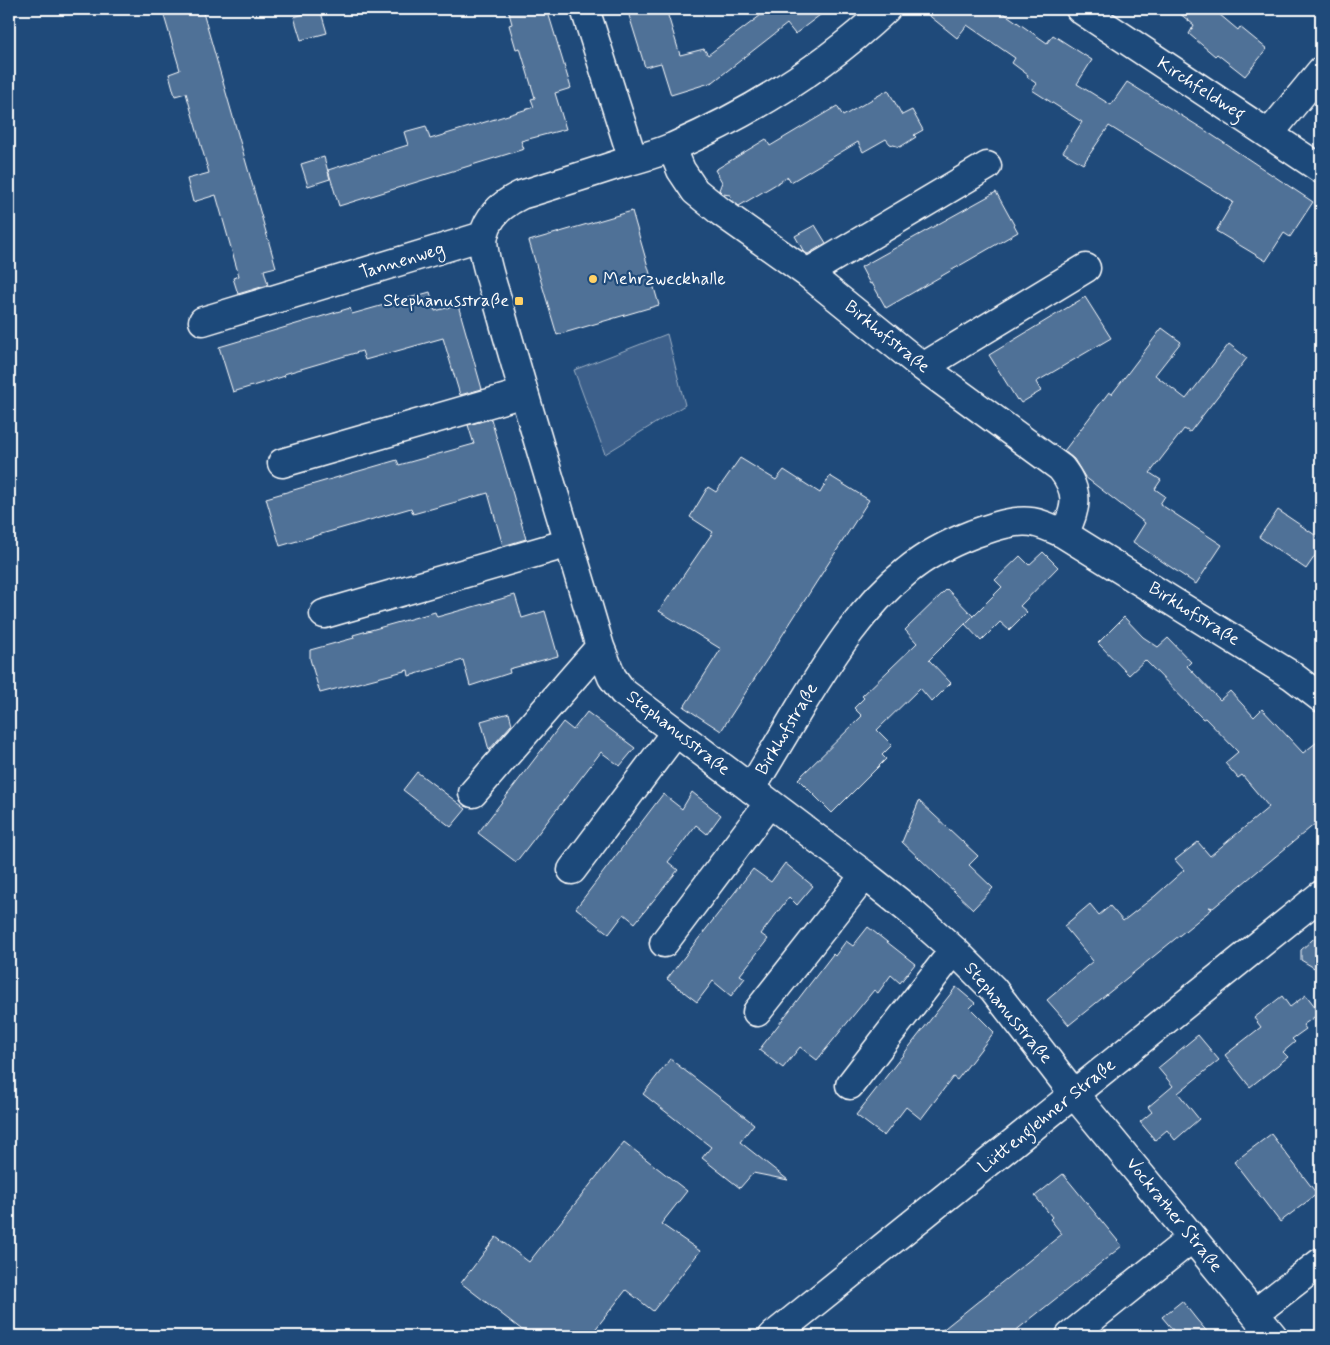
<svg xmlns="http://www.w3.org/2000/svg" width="1330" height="1345" font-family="Mynerve,sans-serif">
  <rect width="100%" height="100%" fill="#1f4a7a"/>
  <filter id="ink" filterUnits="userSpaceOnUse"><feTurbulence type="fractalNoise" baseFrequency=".02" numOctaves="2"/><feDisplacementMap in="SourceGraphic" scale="10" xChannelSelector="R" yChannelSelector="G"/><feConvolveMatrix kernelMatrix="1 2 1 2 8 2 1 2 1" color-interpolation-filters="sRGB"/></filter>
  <g filter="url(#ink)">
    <path fill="#3c618b" stroke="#9eb0c5" d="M 667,334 L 685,405 L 605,454 L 574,370 Z"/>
    <path fill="#507197" stroke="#fff" d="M 162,9 L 202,9 L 276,267 L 264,270 L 268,285 L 238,294 L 233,278 L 239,276 L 216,195 L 193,202 L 187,179 L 209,173 L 186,93 L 175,96 L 169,74 L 180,70 Z
      M 320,9 L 327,33 L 301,40 L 294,17 Z
      M 508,9 L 547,9 L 571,88 L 555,93 L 566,129 L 521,141 L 524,149 L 339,206 L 328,170 L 408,145 L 404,132 L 426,126 L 430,139 L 534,107 L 531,99 L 535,98 L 520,48 L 516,49 L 509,25 L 512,24 Z
      M 627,9 L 666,9 L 680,55 L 704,49 L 708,55 L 769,9 L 828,9 L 795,34 L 787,24 L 713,82 L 671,95 L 661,63 L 645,67 Z
      M 921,9 L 998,9 L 1047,43 L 1053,35 L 1092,60 L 1077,84 L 1111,105 L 1127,82 L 1203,129 L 1313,202 L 1290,237 L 1284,233 L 1266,261 L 1216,231 L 1233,202 L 1109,126 L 1083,164 L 1063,152 L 1082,122 L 1032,90 L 1037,84 L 1027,77 L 1028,75 L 1012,63 L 1015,58 L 967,25 L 957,38 Z
      M 1174,9 L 1213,9 L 1238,30 L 1240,27 L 1267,49 L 1245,76 L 1217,54 L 1215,56 L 1189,34 L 1194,25 Z
      M 888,90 L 902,115 L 912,110 L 923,130 L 914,135 L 916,137 L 900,147 L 890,144 L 886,139 L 863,152 L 858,142 L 791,182 L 788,177 L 739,206 L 734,202 L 730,195 L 723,194 L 719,190 L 722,182 L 715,170 L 766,139 L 770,146 L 837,106 L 843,116 Z
      M 324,157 L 330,179 L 308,186 L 301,164 Z
      M 996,192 L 1018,232 L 886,308 L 872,283 L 870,284 L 861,267 Z
      M 632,211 L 659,305 L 557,335 L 529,241 Z
      M 815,225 L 826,243 L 808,254 L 804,252 L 795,236 Z
      M 430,292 L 435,311 L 458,305 L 482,389 L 460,395 L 443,338 L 365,360 L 362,351 L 284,374 L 285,376 L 233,392 L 219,347 L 350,308 L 352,314 Z
      M 1085,297 L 1111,338 L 1036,382 L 1041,391 L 1021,403 L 1018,399 L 1017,400 L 989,355 Z
      M 1162,328 L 1181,342 L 1155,375 L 1186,399 L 1229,344 L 1247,358 L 1190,432 L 1184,429 L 1150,473 L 1161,480 L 1155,489 L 1165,496 L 1160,504 L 1222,545 L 1196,584 L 1133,542 L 1145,523 L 1085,477 L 1074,459 L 1064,451 L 1109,392 L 1112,394 Z
      M 491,419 L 526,539 L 503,546 L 488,493 L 413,514 L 411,508 L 280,546 L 266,498 L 397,460 L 399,465 L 474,444 L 468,425 Z
      M 740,458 L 776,480 L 784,470 L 820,493 L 830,476 L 869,500 L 721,731 L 684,707 L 721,649 L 659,611 L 713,532 L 690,517 L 708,487 L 716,492 Z
      M 1278,510 L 1321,539 L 1321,547 L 1306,569 L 1259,537 Z
      M 1043,552 L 1058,567 L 1020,606 L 1027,612 L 1009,630 L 1000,622 L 981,641 L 965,624 L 1002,587 L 995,580 L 1020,556 L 1029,565 Z
      M 947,589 L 973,616 L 929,660 L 951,683 L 932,702 L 920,688 L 877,730 L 892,745 L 882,755 L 886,759 L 832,813 L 798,779 L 862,716 L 854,708 L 864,698 L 862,696 L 917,643 L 905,630 Z
      M 515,595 L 522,618 L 545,611 L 558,656 L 509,669 L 510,673 L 470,686 L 463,660 L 409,676 L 408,670 L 320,693 L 310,659 L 310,650 L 354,638 L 353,635 L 435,612 L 437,617 Z
      M 1124,617 L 1143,637 L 1158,647 L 1168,638 L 1191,662 L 1187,666 L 1220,700 L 1230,691 L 1254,717 L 1262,709 L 1303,753 L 1321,739 L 1321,819 L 1213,908 L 1209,907 L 1212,909 L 1069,1025 L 1047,1000 L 1093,961 L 1064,926 L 1090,904 L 1099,915 L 1110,906 L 1123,921 L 1155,896 L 1184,870 L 1175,860 L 1198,842 L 1210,856 L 1269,807 L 1242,775 L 1238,778 L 1225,763 L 1238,752 L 1205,718 L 1203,719 L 1145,660 L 1129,675 L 1098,643 Z
      M 587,712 L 635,748 L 620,766 L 601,752 L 516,862 L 478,833 L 563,722 L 573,730 Z
      M 509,713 L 512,724 L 489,750 L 481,721 Z
      M 417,772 L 466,809 L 451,827 L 403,790 Z
      M 692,792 L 721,815 L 707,834 L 696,825 L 668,862 L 678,870 L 635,923 L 624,914 L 609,934 L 576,908 L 663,794 L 682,809 Z
      M 919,801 L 978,856 L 969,865 L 993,888 L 973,909 L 902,842 Z
      M 785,863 L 813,886 L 797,905 L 789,897 L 761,934 L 768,939 L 740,975 L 745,978 L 731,996 L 713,981 L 697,1002 L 667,979 L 753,869 L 771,882 Z
      M 868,927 L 915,964 L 900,983 L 891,975 L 878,993 L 874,990 L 817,1060 L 800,1047 L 783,1068 L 759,1050 L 833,954 L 835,956 L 846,941 L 853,946 Z
      M 1321,932 L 1321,972 L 1301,960 L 1301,950 Z
      M 956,987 L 975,1003 L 970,1008 L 994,1032 L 957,1080 L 953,1077 L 921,1119 L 906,1107 L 884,1136 L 856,1115 Z
      M 1306,995 L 1320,1013 L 1303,1025 L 1306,1029 L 1292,1039 L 1295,1042 L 1283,1052 L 1288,1057 L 1250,1087 L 1225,1055 L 1261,1027 L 1254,1018 L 1282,996 L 1290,1007 Z
      M 1198,1035 L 1219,1060 L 1178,1093 L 1199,1119 L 1175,1140 L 1167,1130 L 1155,1140 L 1140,1122 L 1152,1112 L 1148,1107 L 1173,1086 L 1158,1068 Z
      M 670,1059 L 754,1124 L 740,1142 L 788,1180 L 753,1173 L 740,1188 L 702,1158 L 711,1147 L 643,1094 Z
      M 1271,1134 L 1317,1194 L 1280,1222 L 1234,1162 Z
      M 624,1142 L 687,1191 L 661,1224 L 700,1251 L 653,1311 L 626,1290 L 590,1336 L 530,1336 L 461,1283 L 496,1237 L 529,1262 Z
      M 1063,1174 L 1122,1246 L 1009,1336 L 935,1336 L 1062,1234 L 1050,1219 L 1052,1217 L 1035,1196 Z
      M 1182,1301 L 1197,1320 L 1211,1336 L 1178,1336 L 1162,1317 Z"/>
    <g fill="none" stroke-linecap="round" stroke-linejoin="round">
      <defs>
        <path id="minor" d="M 585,9 L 633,160
          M 886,9 C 825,67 750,113 673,147 C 656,154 637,159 619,164 C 586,175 553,185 521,195 C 504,203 488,216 484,235 C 480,252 495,291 500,309 C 531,422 567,534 600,647 L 612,677 L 623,692 L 865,875 L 909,910 L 954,950 L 993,989 L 1074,1094 L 1273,1336
          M 1080,9 L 1321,169
          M 1269,134 L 1321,71
          M 672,148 L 681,170 L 695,191 L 721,212 L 807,273 L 923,367 L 1061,468 C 1080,492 1077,508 1064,534
          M 807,273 L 987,166
          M 203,321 L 483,236
          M 923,367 L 1086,268
          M 282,463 L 524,393
          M 324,614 L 569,543
          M 751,789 C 769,760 786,731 804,701 C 833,654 863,606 907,571 C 926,555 950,543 973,534 C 990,528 1013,519 1032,522 C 1043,524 1054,529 1064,534 L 1291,675 L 1321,698
          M 473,793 L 600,647
          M 572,870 L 675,733
          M 664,943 L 769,803
          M 757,1012 L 865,875
          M 850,1085 L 954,950
          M 1255,1313 L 1321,1262
          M 773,1336 L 1321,895
          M 1070,1336 L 1192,1238"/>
      </defs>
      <use href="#minor" stroke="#fff" stroke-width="31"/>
      <use href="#minor" stroke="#1f4a7a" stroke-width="28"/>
    </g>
  </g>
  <g fill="#ffd166" stroke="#1f4a7a" stroke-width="2">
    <circle cx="593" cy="279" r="5"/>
    <rect x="514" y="296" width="10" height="10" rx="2.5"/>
  </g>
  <g text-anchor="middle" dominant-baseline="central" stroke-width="4.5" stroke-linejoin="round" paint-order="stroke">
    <g font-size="18" fill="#fff" stroke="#1f4a7a">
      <text transform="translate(1201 89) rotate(33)">Kirchfeldweg</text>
      <text transform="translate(402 261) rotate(-17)">Tannenweg</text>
      <text transform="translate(887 337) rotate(39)">Birkhofstraße</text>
      <text transform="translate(1194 614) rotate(32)">Birkhofstraße</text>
      <text transform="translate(787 729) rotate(-59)">Birkhofstraße</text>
      <text transform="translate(678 733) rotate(38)">Stephanusstraße</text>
      <text transform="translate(1008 1013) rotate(50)">Stephanusstraße</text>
      <text transform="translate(1047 1116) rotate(-39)">Lüttenglehner Straße</text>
      <text transform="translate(1174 1215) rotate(51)">Vockrather Straße</text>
    </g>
    <g font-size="18" fill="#fff" stroke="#1f4a7a" text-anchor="start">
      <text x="603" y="279">Mehrzweckhalle</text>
      <text x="509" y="301" text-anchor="end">Stephanusstraße</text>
    </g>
  </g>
  <rect width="1330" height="1345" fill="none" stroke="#1f4a7a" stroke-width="30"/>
  <rect x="15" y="15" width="1300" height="1315" fill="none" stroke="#fff" stroke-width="2" filter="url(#ink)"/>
</svg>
